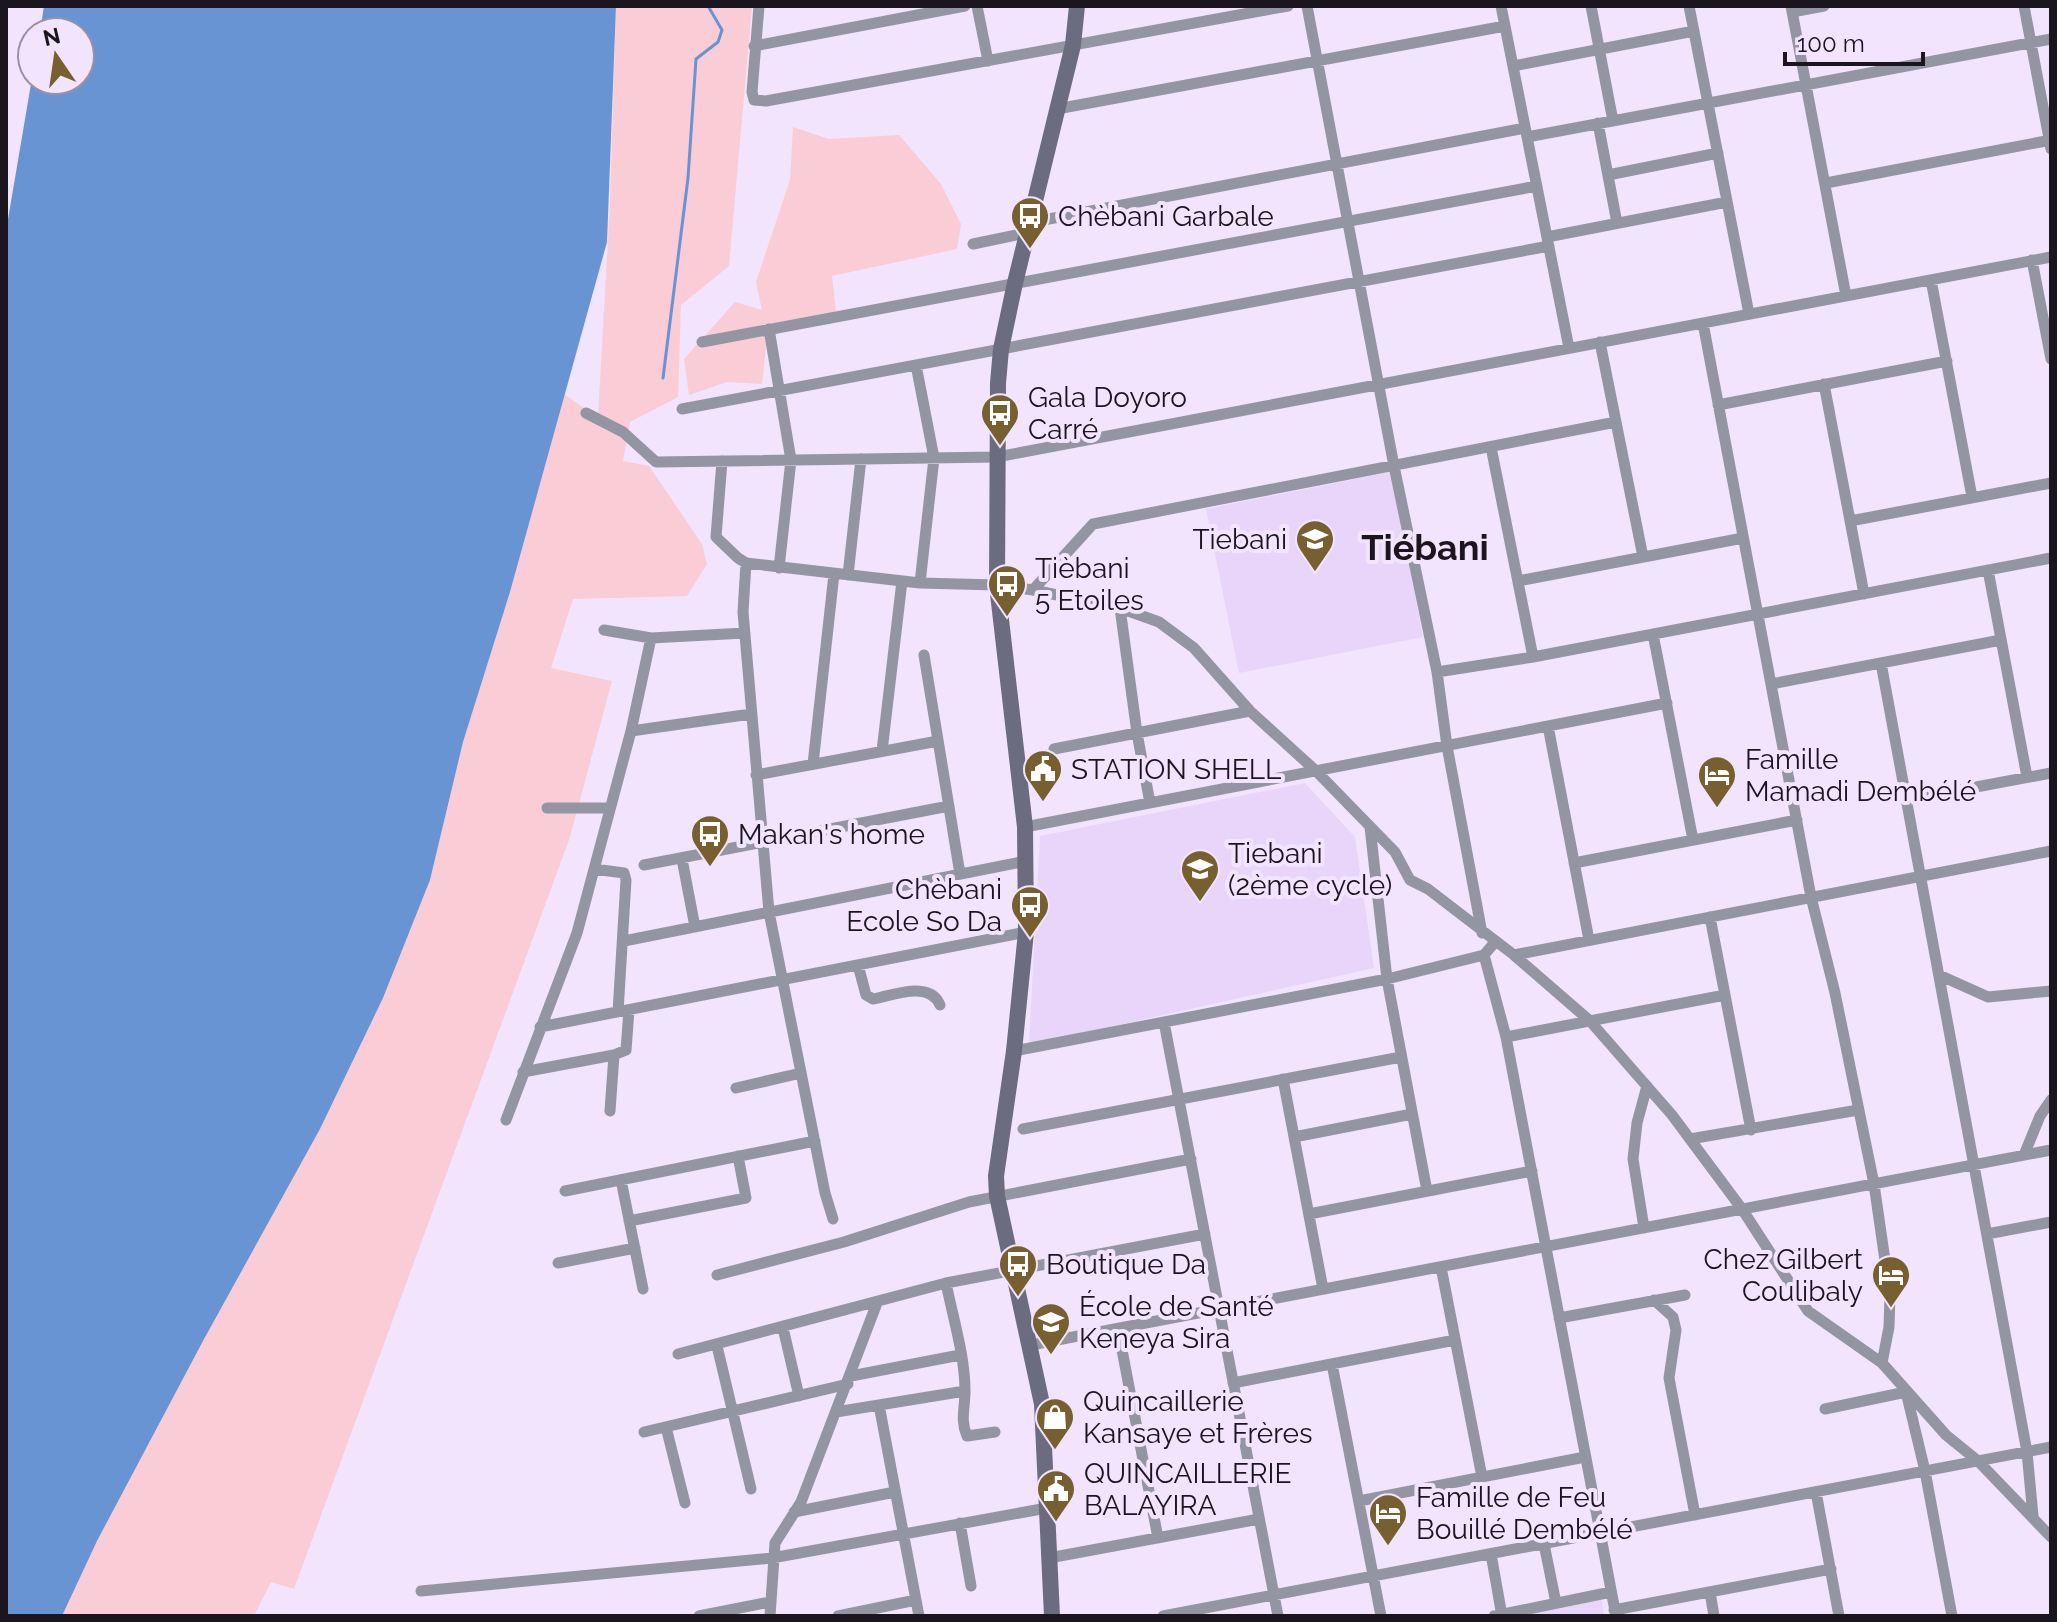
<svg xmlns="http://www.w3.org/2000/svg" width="2057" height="1622" font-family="Raleway,sans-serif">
  <rect width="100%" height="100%" fill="#f1e4fc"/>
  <path fill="#e9d5f9" d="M 1391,472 L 1423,637 L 1239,673 L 1206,509 Z
    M 1305,783 L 1355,837 L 1374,968 L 1029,1045 L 1040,836 Z
    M 1601,1599 L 1604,1616 L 1511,1616 Z"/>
  <path fill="#faccd6" d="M 616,6 L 752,6 L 729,266 L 681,305 L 678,397 L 630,422 L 623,461 L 649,466 L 702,544 L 707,564 L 687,596 L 573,599 L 551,668 L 612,681 L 570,837 L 294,1589 L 271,1582 L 254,1616 L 62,1616 L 97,1541 L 203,1341 L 320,1129 L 383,998 L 430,880 L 463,742 L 510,592 L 564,394 L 598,418 L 610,204 Z
    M 793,127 L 829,139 L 899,135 L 941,184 L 961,224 L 957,249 L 832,276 L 836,311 L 767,338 L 762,384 L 727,382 L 689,395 L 684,359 L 735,302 L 762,310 L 756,282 L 790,180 Z"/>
  <path fill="#6894d3" d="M 44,6 L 616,6 L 607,242 L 510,592 L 463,742 L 430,880 L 383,998 L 320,1129 L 203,1341 L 97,1541 L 62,1616 L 6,1616 L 6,231 L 32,78 L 80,80 L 80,32 L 40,32 Z"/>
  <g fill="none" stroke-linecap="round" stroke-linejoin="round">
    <path stroke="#6894d3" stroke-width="3" d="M 663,378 L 688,178 L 696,59 L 718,42 L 722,30 L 708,6"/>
    <path stroke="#9495a2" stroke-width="11" d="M 759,6 L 752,92 L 754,100 L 766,101 L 1288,6
      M 977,6 L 988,61
      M 1307,6 L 1394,466 L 1437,672 L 1447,746 L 1482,933
      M 1501,6 L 1569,348
      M 1591,6 L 1613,121
      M 1689,6 L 1749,314
      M 1791,6 L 1846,296
      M 2024,6 L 2051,149
      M 1792,12 L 1824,6
      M 754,46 L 965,6
      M 1513,66 L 1694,31
      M 1057,109 L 1505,26
      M 1598,123 L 1617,223
      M 1527,137 L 2051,39
      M 1608,175 L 1718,153
      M 1826,183 L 2051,140
      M 1028,223 L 1525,128
      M 1547,237 L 1727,202
      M 973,244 L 1026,233
      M 2032,260 L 2051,359
      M 1931,280 L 1972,497
      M 1703,323 L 1811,897 L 1835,993 L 1874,1184 L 1890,1295 L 1889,1327 L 1882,1363
      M 769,329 L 791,460 L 779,568
      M 702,342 L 1537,186
      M 1600,342 L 1643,557
      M 916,365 L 934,458 L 920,583
      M 1824,384 L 1864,594
      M 1718,405 L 1947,361
      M 682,409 L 1549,246
      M 586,413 L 623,432 L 656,462 L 997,457 L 2051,257
      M 1491,447 L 1533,657
      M 722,461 L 716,537 L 738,558 L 746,563 L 920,583 L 997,585 L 1033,590 L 1120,608 L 1159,622 L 1194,648 L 1250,711 L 1316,771 L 1395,852 L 1410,880 L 1428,889 L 1514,955 L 1590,1021 L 1672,1115 L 1742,1209 L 1808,1311 L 1882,1363 L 1946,1435 L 1978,1461 L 2051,1537
      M 1850,521 L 2051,483
      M 746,563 L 743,612 L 769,912 L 825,1193 L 833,1219
      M 1988,570 L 2027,777
      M 848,575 L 861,459
      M 1518,581 L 1743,538
      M 1033,590 L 1093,524 L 1616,422
      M 1120,608 L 1137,733 L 1150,803
      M 604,630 L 651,638 L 745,633
      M 1653,634 L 1693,840
      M 924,655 L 960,874
      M 1881,663 L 2027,1452 L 2033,1516
      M 1437,672 L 1533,657 L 2051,558
      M 1771,684 L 2001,640
      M 1548,726 L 1589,940
      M 631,731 L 751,714
      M 1054,749 L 1250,711
      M 882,751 L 902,581
      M 813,764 L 834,574
      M 756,775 L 938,741
      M 1907,800 L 2051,773
      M 547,808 L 610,808
      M 1025,827 L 1667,703
      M 1370,827 L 1387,979 L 1427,1191
      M 682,859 L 695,927
      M 1574,863 L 1797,820
      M 644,865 L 949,806
      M 594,869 L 624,873 L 626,880 L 618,1012
      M 1710,917 L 1751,1130
      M 624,941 L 1026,861
      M 1484,955 L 1506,1037 L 1616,1616
      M 1514,955 L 2051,851
      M 858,965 L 866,995 L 873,999 C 893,995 930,980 940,1005
      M 1939,975 L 1988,997 L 2051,991
      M 1164,1022 L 1278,1616
      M 540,1027 L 1026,932
      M 1506,1037 L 1725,995
      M 1014,1051 L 1387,979 L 1484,955 L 1495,942
      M 523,1072 L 614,1055
      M 1283,1079 L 1323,1289
      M 736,1088 L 801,1073
      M 610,1111 L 614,1055 L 626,1050 L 629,1010
      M 506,1120 L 577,933 L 631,731 L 651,638
      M 1023,1129 L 1401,1057
      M 1294,1137 L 1412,1114
      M 1690,1139 L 1858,1110
      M 2024,1155 L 2040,1116 L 2051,1100
      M 621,1180 L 643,1289
      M 565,1191 L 815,1141
      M 1309,1214 L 1532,1171
      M 629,1221 L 746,1198 L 738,1156
      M 1644,1228 L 1633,1159 L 1637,1123 L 1647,1086
      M 1987,1234 L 2051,1222
      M 558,1263 L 635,1248
      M 1441,1267 L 1482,1477
      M 717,1275 L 844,1242 L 969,1202 L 1191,1159
      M 946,1283 C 953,1318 965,1356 965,1391 C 965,1408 960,1420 967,1436 L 995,1432
      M 1654,1300 L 1673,1317 L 1676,1330 L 1669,1378 L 1695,1515
      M 1559,1318 L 1685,1295
      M 783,1328 L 799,1396
      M 1118,1329 L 1158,1538
      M 1031,1345 L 2051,1150
      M 717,1346 L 751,1489
      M 678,1354 L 946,1283 L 1205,1234
      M 1332,1364 L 1381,1616
      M 851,1376 L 960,1355
      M 1233,1383 L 1455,1340
      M 879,1405 L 919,1616
      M 1825,1409 L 1906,1392 L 1925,1471 L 1952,1616
      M 836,1412 L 965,1391
      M 666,1427 L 685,1503
      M 644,1432 L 848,1384
      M 1816,1492 L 1839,1616
      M 1359,1501 L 1585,1457
      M 794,1512 L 895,1492
      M 960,1523 L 971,1586
      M 1544,1544 L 1556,1603
      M 1491,1554 L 1502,1616
      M 1049,1558 L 1259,1519
      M 421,1591 L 772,1558 L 1047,1508
      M 1710,1592 L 1714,1616
      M 1614,1610 L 1831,1569
      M 699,1616 L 770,1602
      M 770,1616 L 775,1543 L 801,1502 L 877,1303
      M 838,1616 L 916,1600
      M 1163,1616 L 2051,1447
      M 1494,1616 L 1611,1592"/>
    <path stroke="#6b6c7f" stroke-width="16" d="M 1052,1616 L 1042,1404 L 997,1196 L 996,1176 L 1014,1051 L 1026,932 L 1025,827 L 997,585 L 998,383 L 1001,349 L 1015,283 L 1073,45 L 1077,6"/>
  </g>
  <defs>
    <symbol id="bus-pin" viewBox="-11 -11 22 30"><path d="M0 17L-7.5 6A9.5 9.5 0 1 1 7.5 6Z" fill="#785f30" stroke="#f1e4fc"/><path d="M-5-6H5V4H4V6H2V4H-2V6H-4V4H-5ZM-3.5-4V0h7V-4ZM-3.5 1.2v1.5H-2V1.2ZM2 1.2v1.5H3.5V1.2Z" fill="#fff"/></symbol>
    <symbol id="school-pin" viewBox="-11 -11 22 30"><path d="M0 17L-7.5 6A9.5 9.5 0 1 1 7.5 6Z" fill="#785f30" stroke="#f1e4fc"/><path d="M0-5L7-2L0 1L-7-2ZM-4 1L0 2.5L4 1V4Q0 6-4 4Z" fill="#fff"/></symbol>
    <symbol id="civic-pin" viewBox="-11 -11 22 30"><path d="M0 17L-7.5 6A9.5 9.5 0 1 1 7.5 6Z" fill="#785f30" stroke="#f1e4fc"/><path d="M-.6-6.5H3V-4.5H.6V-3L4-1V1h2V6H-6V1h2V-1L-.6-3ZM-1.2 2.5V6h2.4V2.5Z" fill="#fff"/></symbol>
    <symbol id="hotel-pin" viewBox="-11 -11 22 30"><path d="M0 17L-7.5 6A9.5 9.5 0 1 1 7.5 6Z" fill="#785f30" stroke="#f1e4fc"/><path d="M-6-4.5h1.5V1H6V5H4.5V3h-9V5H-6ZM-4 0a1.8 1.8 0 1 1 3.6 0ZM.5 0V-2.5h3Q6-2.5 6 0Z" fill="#fff"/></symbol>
    <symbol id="shop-pin" viewBox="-11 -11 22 30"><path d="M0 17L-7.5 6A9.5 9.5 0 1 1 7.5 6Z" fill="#785f30" stroke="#f1e4fc"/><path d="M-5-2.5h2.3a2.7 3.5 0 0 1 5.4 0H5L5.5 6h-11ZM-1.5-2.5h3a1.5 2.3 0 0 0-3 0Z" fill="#fff"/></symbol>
  </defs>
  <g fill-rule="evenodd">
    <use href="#bus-pin" x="1008" y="194" width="44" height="60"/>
    <use href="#bus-pin" x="978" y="391" width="44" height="60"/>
    <use href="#school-pin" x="1293" y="517" width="44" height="60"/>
    <use href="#bus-pin" x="985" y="562" width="44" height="60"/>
    <use href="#civic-pin" x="1021" y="747" width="44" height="60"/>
    <use href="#hotel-pin" x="1695" y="753" width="44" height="60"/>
    <use href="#bus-pin" x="688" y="812" width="44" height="60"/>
    <use href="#school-pin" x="1178" y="847" width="44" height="60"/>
    <use href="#bus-pin" x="1008" y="883" width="44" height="60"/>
    <use href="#bus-pin" x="996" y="1242" width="44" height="60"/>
    <use href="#hotel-pin" x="1869" y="1253" width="44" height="60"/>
    <use href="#school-pin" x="1029" y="1300" width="44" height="60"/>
    <use href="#shop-pin" x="1033" y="1395" width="44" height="60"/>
    <use href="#civic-pin" x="1034" y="1467" width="44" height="60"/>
    <use href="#hotel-pin" x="1366" y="1491" width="44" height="60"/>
  </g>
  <g text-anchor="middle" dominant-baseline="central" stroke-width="8" stroke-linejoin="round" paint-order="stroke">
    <g font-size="28" fill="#1a151f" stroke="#f1e4fc" text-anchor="start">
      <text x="1058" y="216">Chèbani Garbale</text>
      <text x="1028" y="397">Gala Doyoro<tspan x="1028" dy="32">Carré</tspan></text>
      <text x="1287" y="539" text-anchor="end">Tiebani</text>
      <text x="1035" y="568">Tièbani<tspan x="1035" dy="32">5 Etoiles</tspan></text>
      <text x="1745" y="759">Famille<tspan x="1745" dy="32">Mamadi Dembélé</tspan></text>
      <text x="1071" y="769">STATION SHELL</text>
      <text x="738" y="834">Makan's home</text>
      <text x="1228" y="853">Tiebani<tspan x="1228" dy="32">(2ème cycle)</tspan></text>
      <text x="1002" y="889" text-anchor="end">Chèbani<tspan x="1002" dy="32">Ecole So Da</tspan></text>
      <text x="1863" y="1259" text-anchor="end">Chez Gilbert<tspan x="1863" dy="32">Coulibaly</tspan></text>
      <text x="1046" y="1264">Boutique Da</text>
      <text x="1079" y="1306">École de Santé<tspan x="1079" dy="32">Keneya Sira</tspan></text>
      <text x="1083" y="1401">Quincaillerie<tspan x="1083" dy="32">Kansaye et Frères</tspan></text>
      <text x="1084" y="1473">QUINCAILLERIE<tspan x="1084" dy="32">BALAYIRA</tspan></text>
      <text x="1416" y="1497">Famille de Feu<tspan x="1416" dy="32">Bouillé Dembélé</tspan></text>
    </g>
    <g font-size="36" font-weight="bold" fill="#1a151f" stroke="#f1e4fc">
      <text x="1425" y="547">Tiébani</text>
    </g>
  </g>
  <rect width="2057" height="1622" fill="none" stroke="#1a151f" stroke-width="16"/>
  <g transform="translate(56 56) rotate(347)"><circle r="38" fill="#f1e4fc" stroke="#9b91a4" stroke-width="2"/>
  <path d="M0-6L14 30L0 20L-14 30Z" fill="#785f30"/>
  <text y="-12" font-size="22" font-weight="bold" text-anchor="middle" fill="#1a151f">N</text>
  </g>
  <path d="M1785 52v12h138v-12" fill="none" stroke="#1a151f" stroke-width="4"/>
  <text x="1797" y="52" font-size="24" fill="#1a151f" stroke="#f1e4fc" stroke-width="6" paint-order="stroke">100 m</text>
</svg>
